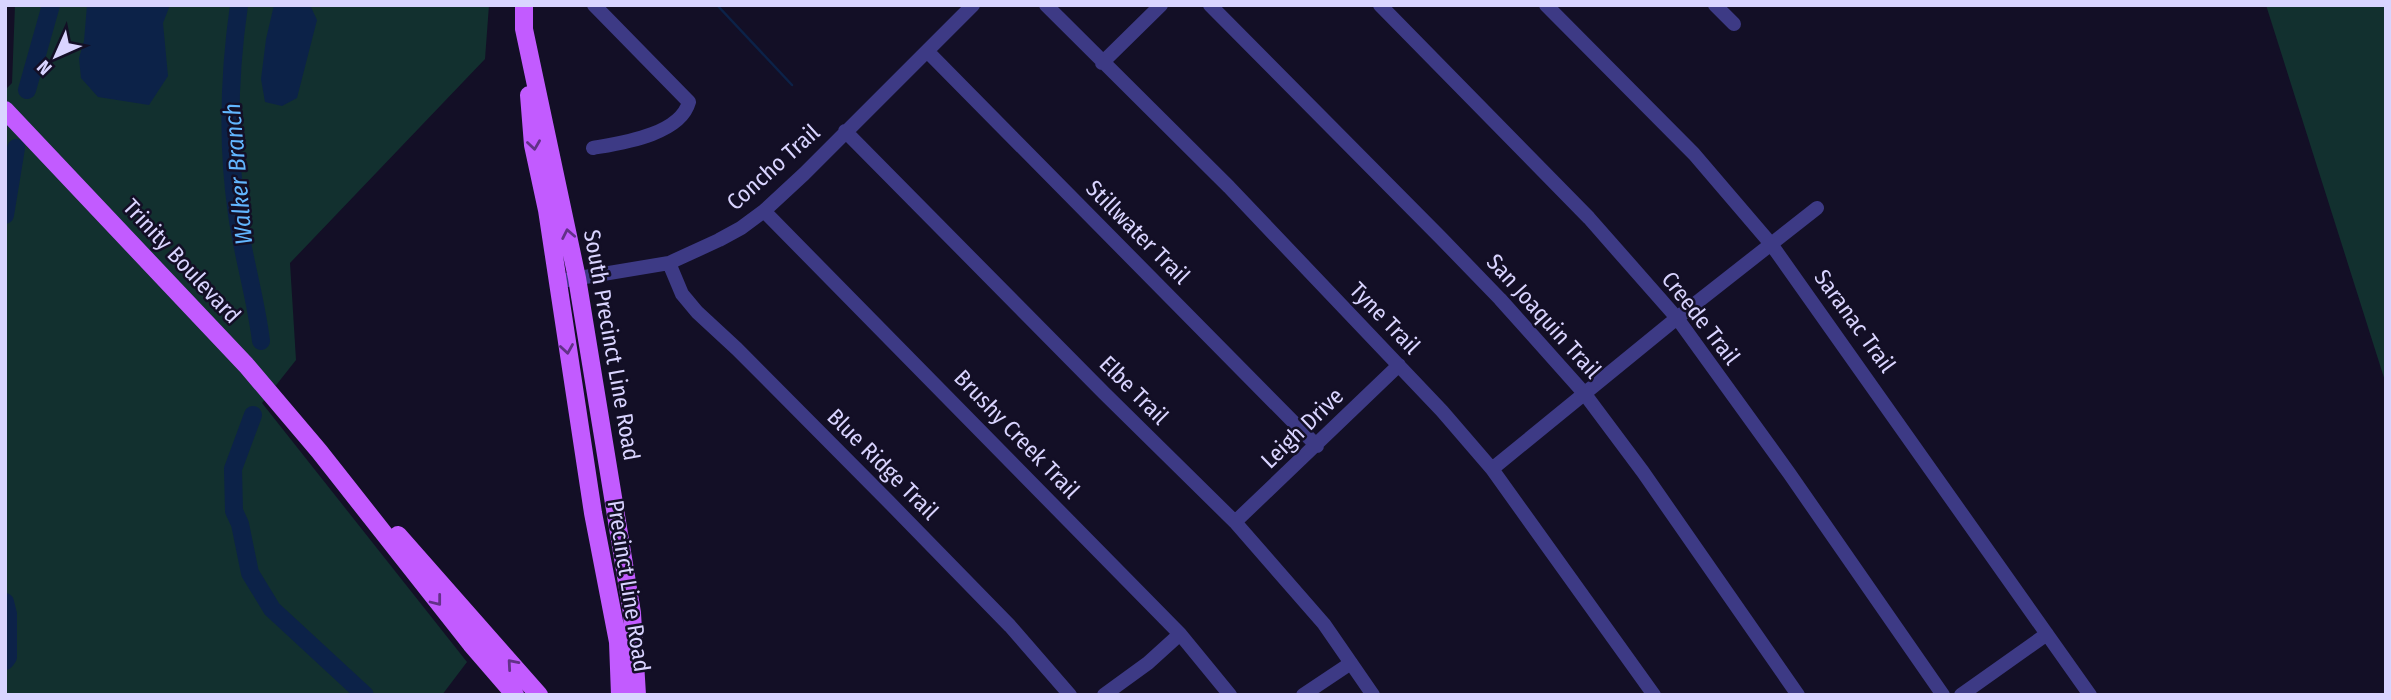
<svg xmlns="http://www.w3.org/2000/svg" width="2391" height="700" font-family="'Fira Sans Condensed',sans-serif">
  <rect width="100%" height="100%" fill="#130f26"/>
  <path fill="#12302f" d="M 15,5 L 489,5 L 485,59 L 290,263 L 296,360 L 262,403 L 467,662 L 442,695 L 5,695 L 5,90 L 12,83 Z
    M 2266,5 L 2386,5 L 2386,384 Z"/>
  <path fill="#0c2248" d="M 87,5 L 170,5 L 163,23 L 168,76 L 149,105 L 98,97 L 81,78 L 79,58 L 84,41 Z
    M 274,5 L 310,5 L 317,20 L 297,98 L 282,106 L 265,102 L 261,79 L 266,39 Z"/>
  <g fill="none" stroke-linecap="round" stroke-linejoin="round">
    <path stroke="#0c2248" stroke-width="2.5" d="M 717,5 L 792,85"/>
    <path stroke="#0c2248" stroke-width="18" d="M 239,5 C 229,75 227,145 237,214 C 243,257 256,299 261,341
      M 27,90 L 51,5
      M 5,215 L 16,148
      M 253,415 L 233,469 L 234,511 L 240,524 L 250,573 L 272,609 L 365,695
      M 5,602 L 8,614 L 8,657 L 5,661"/>
    <path stroke="#3d3a85" stroke-width="14" d="M 1046,5 L 1229,187 L 1442,411 L 1492,469 L 1654,695
      M 1210,5 L 1441,238 L 1500,299 L 1584,393 L 1643,472 L 1798,695
      M 1380,5 L 1589,218 L 1677,318 L 1789,473 L 1943,695
      M 1546,5 L 1694,154 L 1771,244 L 2090,695
      M 1715,5 L 1734,24
      M 927,51 L 1317,446
      M 1102,63 L 1161,5
      M 845,131 L 1104,393 L 1235,522 L 1324,624 L 1373,695
      M 593,148 C 621,143 680,135 689,102 L 594,5
      M 764,211 L 1180,634 L 1230,695
      M 669,263 L 682,294 L 697,312 L 737,349 L 887,500 L 1010,626 L 1070,695
      M 567,280 L 669,263 L 719,240 L 741,228 L 764,211 L 804,174 L 973,5
      M 1492,469 L 1677,318 L 1817,208
      M 1235,522 L 1399,365
      M 1104,695 L 1148,663 L 1180,634
      M 1303,695 L 1351,663
      M 1961,695 L 2047,634"/>
    <path stroke="#c25bff" stroke-width="18" d="M 524,5 L 524,29 L 577,278 L 632,613 L 637,695
      M 529,95 L 533,145 L 547,210 L 593,513 L 618,642 L 620,695
      M 5,110 L 246,365 L 319,451 L 471,644 L 515,695
      M 398,535 L 539,695"/>
  </g>
  <defs><path id="oneway-chevron" d="M-2-3.5L2.5 0L-2 3.5" fill="none" stroke-width="1.6" stroke-linecap="round" stroke-linejoin="round" transform="scale(1.75)"/></defs>
  <g stroke="#623188">
    <use href="#oneway-chevron" transform="translate(534 145) rotate(82)"/>
    <use href="#oneway-chevron" transform="translate(568 234) rotate(-101)"/>
    <use href="#oneway-chevron" transform="translate(567 349) rotate(81)"/>
    <use href="#oneway-chevron" transform="translate(437 601) rotate(52)"/>
    <use href="#oneway-chevron" transform="translate(512 664) rotate(-131)"/>
  </g>
  <g text-anchor="middle" dominant-baseline="central" stroke-width="5" stroke-linejoin="round" paint-order="stroke">
    <g font-size="23" fill="#d9d4ff" stroke="#130f26">
      <text transform="translate(773 167) rotate(-42)">Concho Trail</text>
      <text transform="translate(1138 232) rotate(45)">Stillwater Trail</text>
      <text transform="translate(182 261) rotate(47)">Trinity Boulevard</text>
      <text transform="translate(1544 316) rotate(48)">San Joaquin Trail</text>
      <text transform="translate(1385 318) rotate(46)">Tyne Trail</text>
      <text transform="translate(1701 318) rotate(52)">Creede Trail</text>
      <text transform="translate(1855 321) rotate(54)">Saranac Trail</text>
      <text transform="translate(612 345) rotate(80)">South Precinct Line Road</text>
      <text transform="translate(1134 390) rotate(45)">Elbe Trail</text>
      <text transform="translate(1302 428) rotate(-44)">Leigh Drive</text>
      <text transform="translate(1017 434) rotate(46)">Brushy Creek Trail</text>
      <text transform="translate(883 464) rotate(45)">Blue Ridge Trail</text>
      <text transform="translate(629 586) rotate(81)">Precinct Line Road</text>
    </g>
    <g font-size="24" font-style="italic" fill="#62b6ff" stroke="#130f26">
      <text transform="translate(238 174) rotate(-95)">Walker Branch</text>
    </g>
  </g>
  <rect width="2391" height="700" fill="none" stroke="#d9d4ff" stroke-width="14"/>
  <g transform="translate(56 56) rotate(225)" stroke="#130f26" stroke-width="5" paint-order="stroke">
  <path d="M0-5L12 26L0 18L-12 26Z" fill="#d9d4ff"/>
  <text y="-10" font-size="19" font-weight="bold" text-anchor="middle" fill="#d9d4ff">N</text>
  </g>
</svg>
